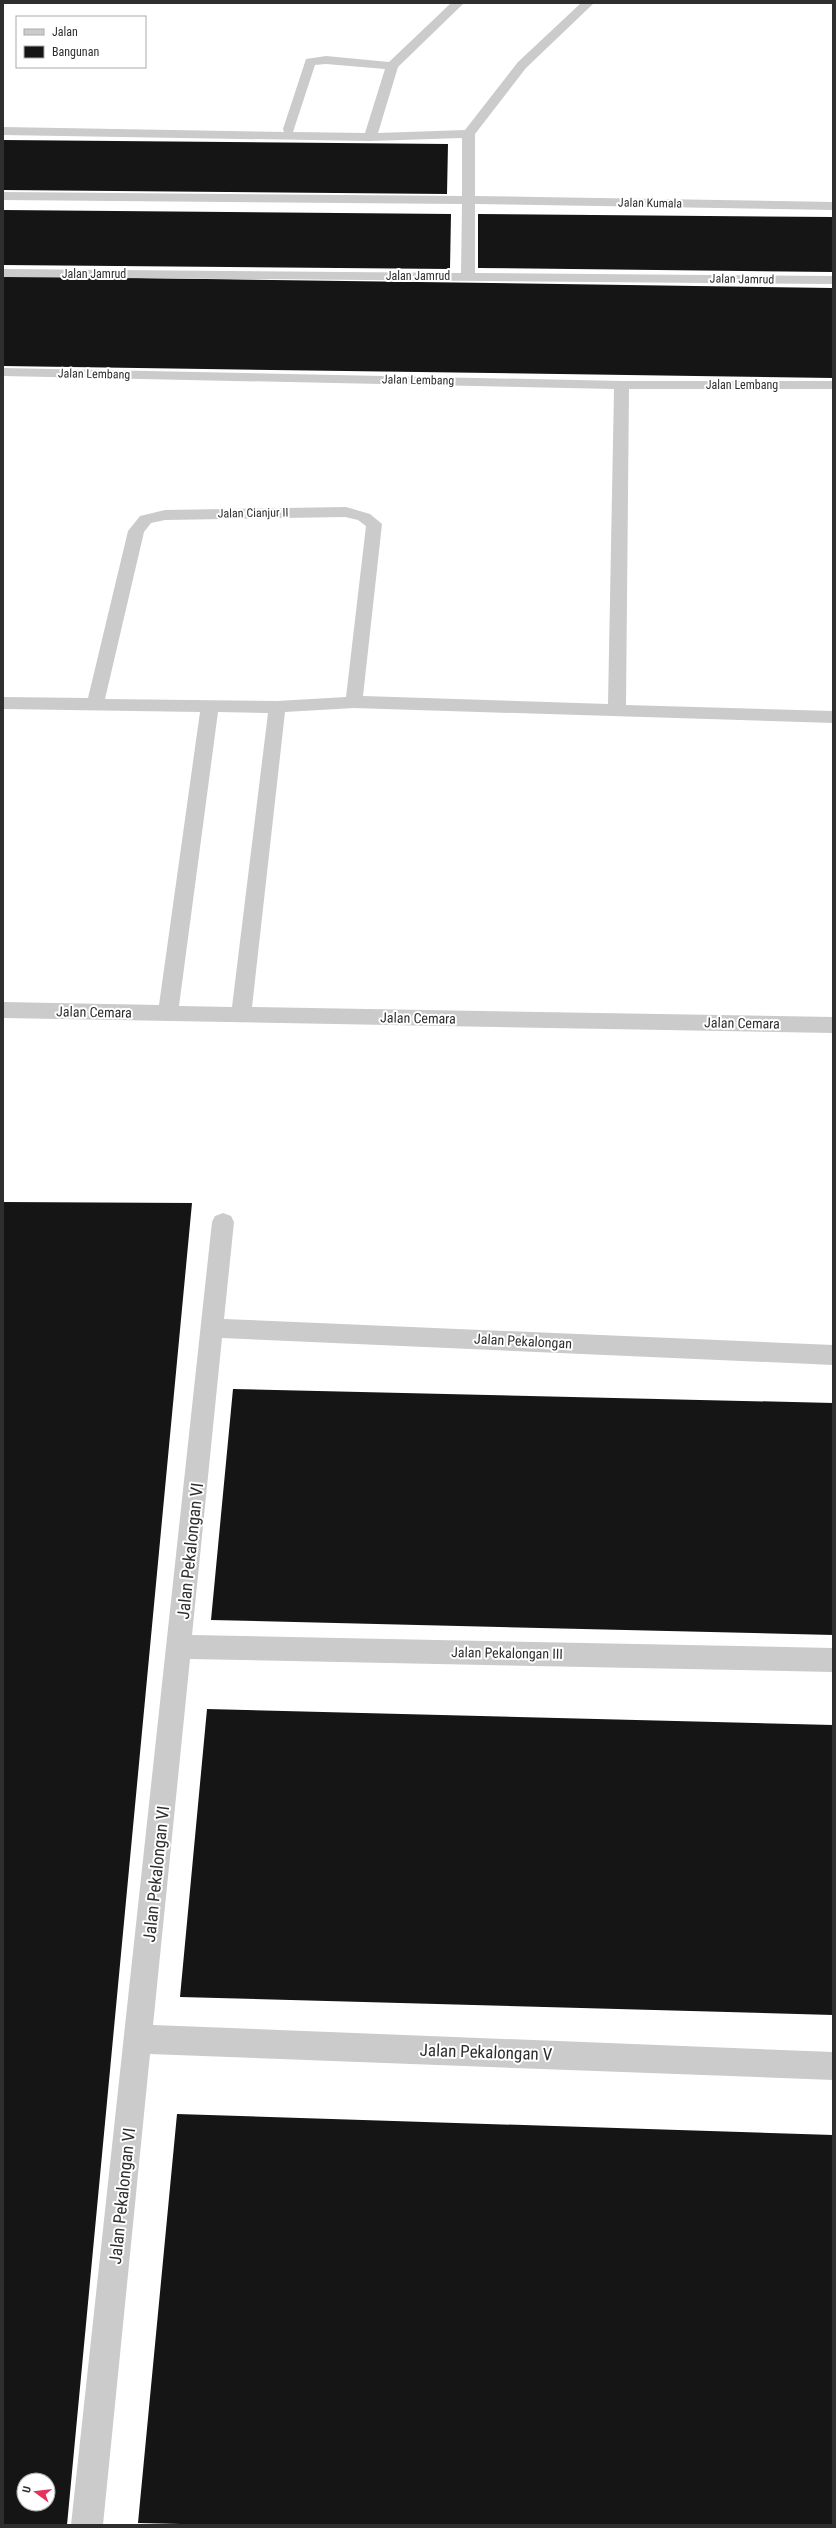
<svg xmlns="http://www.w3.org/2000/svg" width="836" height="2528" font-family="'Roboto Condensed',sans-serif">
  <rect width="100%" height="100%" fill="#fff"/>
  <path fill="#151515" fill-rule="evenodd" d="M 3,140 L 448,144 L 447,194 L 3,190 Z
    M 3,210 L 451,214 L 450,269 L 3,265 Z
    M 478,214 L 833,217 L 833,272 L 478,268 Z
    M 3,276 L 833,288 L 833,378 L 3,366 Z
    M 3,1202 L 192,1203 L 67,2525 L 3,2525 ZM 24,2480 L 48,2480 L 48,2504 L 24,2504 Z
    M 233,1389 L 833,1403 L 833,1635 L 211,1620 Z
    M 207,1709 L 833,1725 L 833,2015 L 180,1997 Z
    M 177,2114 L 833,2135 L 833,2525 L 223,2525 L 138,2523 Z"/>
  <g fill="none" stroke-linecap="round" stroke-linejoin="round">
    <path fill="#cbcbcb" fill-rule="evenodd" d="M 451,3 L 464,3 L 398,67 L 378,133 L 465,130 L 518,62 L 581,3 L 594,3 L 526,68 L 475,134 L 475,196 L 833,202 L 833,210 L 475,204 L 475,273 L 833,276 L 833,284 L 3,277 L 3,269 L 461,273 L 462,204 L 3,200 L 3,192 L 462,196 L 462,138 L 370,141 L 3,135 L 3,127 L 284,132 L 283,129 L 306,59 L 326,56 L 389,62 ZM 326,64 L 385,69 L 365,133 L 293,132 L 315,65 Z
      M 3,368 L 622,381 L 833,381 L 833,389 L 629,389 L 626,705 L 833,711 L 833,723 L 354,708 L 285,712 L 252,1007 L 833,1017 L 833,1033 L 3,1018 L 3,1002 L 159,1005 L 200,712 L 3,709 L 3,697 L 88,698 L 128,531 L 140,516 L 165,510 L 346,507 L 370,514 L 382,524 L 363,696 L 608,704 L 614,389 L 3,376 ZM 345,517 L 358,520 L 366,526 L 346,697 L 277,701 L 105,699 L 144,532 L 151,523 L 165,520 ZM 218,712 L 268,713 L 232,1007 L 179,1006 Z
      M 223,1213 L 231,1216 L 234,1222 L 224,1319 L 833,1345 L 833,1365 L 222,1338 L 192,1635 L 833,1648 L 833,1672 L 190,1659 L 153,2025 L 833,2052 L 833,2080 L 150,2054 L 103,2525 L 71,2525 L 212,1222 L 215,1216 Z"/>
  </g>
  <g text-anchor="middle" dominant-baseline="central" stroke-width="4" stroke-linejoin="round" paint-order="stroke">
    <g font-size="12" fill="#2e2e2e" stroke="#fff">
      <text transform="translate(650 203) rotate(1)">Jalan Kumala</text>
      <text x="94" y="274">Jalan Jamrud</text>
      <text x="418" y="276">Jalan Jamrud</text>
      <text transform="translate(742 279) rotate(1)">Jalan Jamrud</text>
      <text transform="translate(94 374) rotate(1)">Jalan Lembang</text>
      <text transform="translate(418 380) rotate(1)">Jalan Lembang</text>
      <text x="742" y="385">Jalan Lembang</text>
      <text transform="translate(253 513) rotate(-1)">Jalan Cianjur II</text>
    </g>
    <g font-size="14" fill="#2e2e2e" stroke="#fff">
      <text transform="translate(94 1012) rotate(1)">Jalan Cemara</text>
      <text transform="translate(418 1018) rotate(1)">Jalan Cemara</text>
      <text transform="translate(742 1023) rotate(1)">Jalan Cemara</text>
      <text transform="translate(523 1341) rotate(3)">Jalan Pekalongan</text>
      <text transform="translate(507 1653) rotate(1)">Jalan Pekalongan III</text>
    </g>
    <g font-size="17" fill="#2e2e2e" stroke="#fff">
      <text transform="translate(190 1551) rotate(-84)">Jalan Pekalongan VI</text>
      <text transform="translate(156 1874) rotate(-84)">Jalan Pekalongan VI</text>
      <text transform="translate(486 2052) rotate(2)">Jalan Pekalongan V</text>
      <text transform="translate(122 2196) rotate(-84)">Jalan Pekalongan VI</text>
    </g>
  </g>
  <rect width="836" height="2528" fill="none" stroke="#2e2e2e" stroke-width="8"/>
  <rect x="16" y="16" width="130" height="52" fill="#ffffff" stroke="#ababab"/>
  <rect x="24" y="29" width="20" height="6" fill="#cbcbcb" stroke="#ababab"/>
  <text x="52" y="36" font-size="12" fill="#2e2e2e">Jalan</text>
  <rect x="24" y="46" width="20" height="12" fill="#151515" stroke="#ababab"/>
  <text x="52" y="56" font-size="12" fill="#2e2e2e">Bangunan</text>
  <g transform="translate(36 2492) rotate(285)"><circle r="19" fill="#ffffff" stroke="#ababab"/>
  <path d="M0-3L7 15L0 10L-7 15Z" fill="#e4325c"/>
  <text y="-6" font-size="11" font-weight="bold" text-anchor="middle" fill="#2e2e2e">U</text>
  </g>
</svg>
